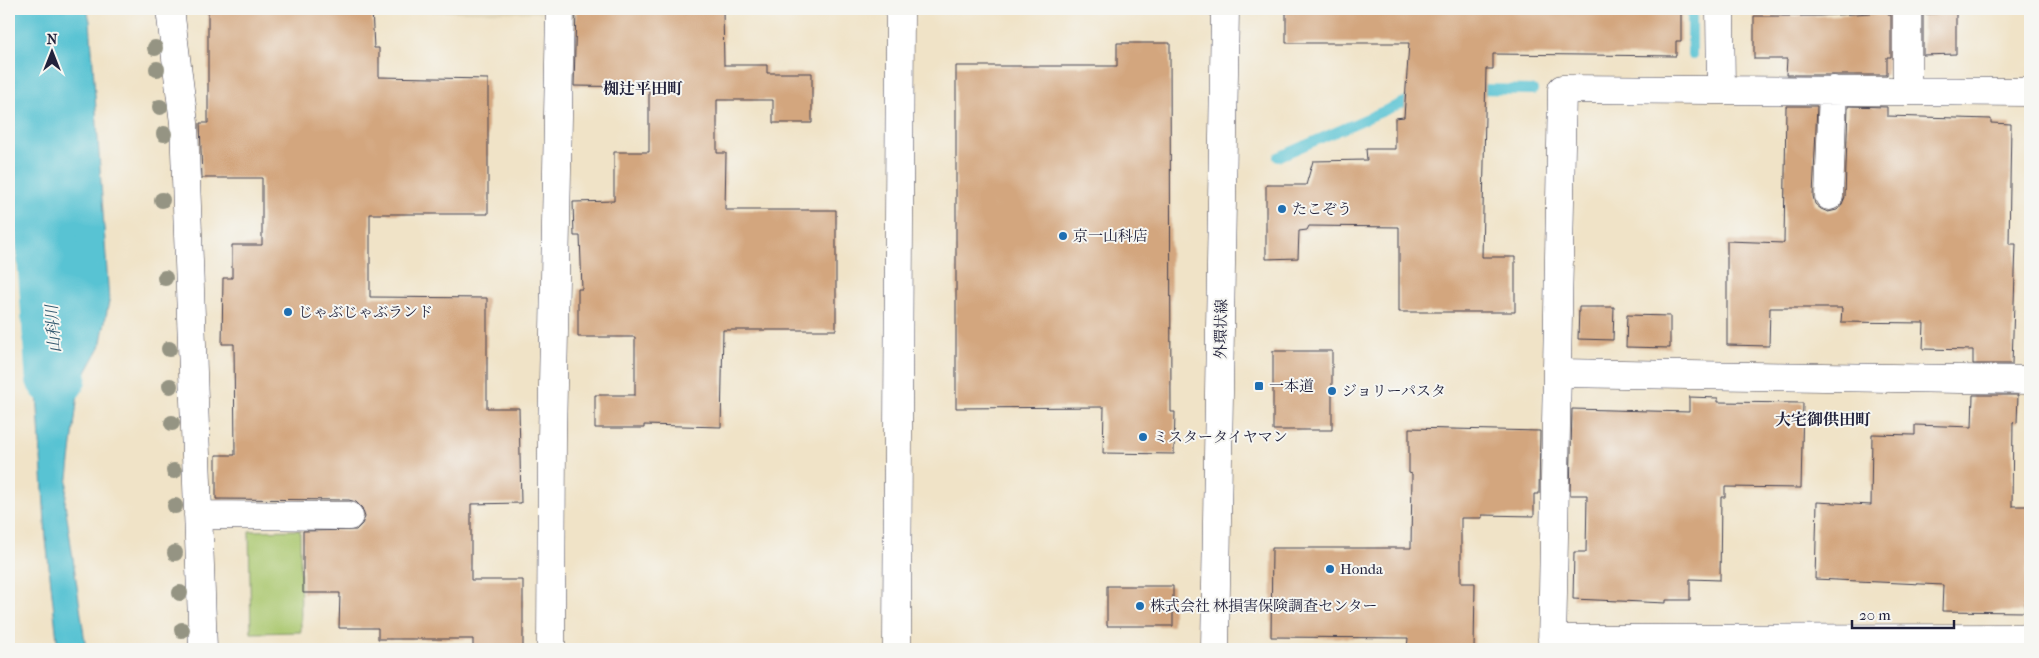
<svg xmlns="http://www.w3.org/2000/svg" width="2039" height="658" font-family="'IM FELL French Canon','Noto Serif JP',serif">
  <rect width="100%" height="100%" fill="#f6f6f2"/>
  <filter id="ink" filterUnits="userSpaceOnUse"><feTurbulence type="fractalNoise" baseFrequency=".02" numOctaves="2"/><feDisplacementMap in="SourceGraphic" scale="10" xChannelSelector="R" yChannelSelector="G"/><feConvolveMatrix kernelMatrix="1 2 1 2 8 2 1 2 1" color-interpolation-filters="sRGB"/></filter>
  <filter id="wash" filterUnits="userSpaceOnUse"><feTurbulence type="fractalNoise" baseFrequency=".0096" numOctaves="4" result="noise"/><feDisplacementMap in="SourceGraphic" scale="20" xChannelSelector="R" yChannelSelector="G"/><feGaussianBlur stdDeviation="1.12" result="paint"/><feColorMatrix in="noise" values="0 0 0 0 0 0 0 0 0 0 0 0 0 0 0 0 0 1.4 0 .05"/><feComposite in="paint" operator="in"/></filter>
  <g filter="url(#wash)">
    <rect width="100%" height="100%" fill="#f0e3c7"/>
    <path fill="#dfd3b5" d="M 433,9 L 543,9 L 542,13 L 433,12 Z"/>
    <path fill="#abc86f" stroke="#667555" d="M 300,530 L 301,632 L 251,633 L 249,531 Z"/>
    <path fill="#58c3d3" stroke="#3d7287" d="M 26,9 L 87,9 L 90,21 L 109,301 L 100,347 L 79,385 L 65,503 L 86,649 L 58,649 L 46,539 L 36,376 L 64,209 L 51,67 L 18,30 Z"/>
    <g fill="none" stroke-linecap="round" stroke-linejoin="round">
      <path stroke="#58c3d3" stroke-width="10" d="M 1692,55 L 1692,9
        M 1474,89 L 1533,90
        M 1278,157 L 1416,97"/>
      <path stroke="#58c3d3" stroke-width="61" d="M 30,9 L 56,376"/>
    </g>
    <g id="blocks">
      <path fill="#d3a67e" d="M 208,9 L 372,9 L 374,48 L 379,48 L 379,77 L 488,79 L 488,214 L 370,214 L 370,297 L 487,298 L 487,408 L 519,408 L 521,503 L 471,504 L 471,580 L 523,580 L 523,649 L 473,649 L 473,639 L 378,639 L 378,628 L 339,628 L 340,593 L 303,593 L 303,531 L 356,530 L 362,524 L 365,517 L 362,508 L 356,502 L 349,500 L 216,499 L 216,455 L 235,455 L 234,344 L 222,344 L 223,278 L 232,278 L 232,245 L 262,245 L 262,178 L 202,178 L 200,123 L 208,123 Z
        M 576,9 L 723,9 L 724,65 L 767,65 L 767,73 L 812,73 L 812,123 L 773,123 L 773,100 L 717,100 L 717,153 L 726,153 L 725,210 L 836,210 L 836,330 L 723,330 L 721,427 L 644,425 L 644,428 L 595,428 L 595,395 L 635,395 L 635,337 L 578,337 L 578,289 L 582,289 L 580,236 L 574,236 L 573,202 L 614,201 L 614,152 L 649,152 L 649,87 L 574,86 Z
        M 1286,9 L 1681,9 L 1681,41 L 1676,41 L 1676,56 L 1493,54 L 1493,69 L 1486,69 L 1482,257 L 1515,257 L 1515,312 L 1399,312 L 1399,227 L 1309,226 L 1307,230 L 1299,231 L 1298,258 L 1266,259 L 1266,185 L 1306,185 L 1313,161 L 1367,160 L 1366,149 L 1395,149 L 1395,118 L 1404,117 L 1409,43 L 1286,43 Z
        M 1888,12 L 1888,15 L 1891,15 L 1891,57 L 1887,57 L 1887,75 L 1786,75 L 1787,59 L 1754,59 L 1754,16 L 1819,16 Z
        M 1956,13 L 1956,54 L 1923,55 L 1923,14 Z
        M 1117,43 L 1170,43 L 1171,412 L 1175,412 L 1174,454 L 1103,453 L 1104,407 L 956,408 L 956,66 L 1117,66 Z
        M 1786,106 L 1817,106 L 1813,196 L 1815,204 L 1821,209 L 1828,212 L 1837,210 L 1842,204 L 1845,197 L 1848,106 L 1887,107 L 1887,116 L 1991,119 L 1991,123 L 2011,124 L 2009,244 L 2016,244 L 2012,364 L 1973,364 L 1973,350 L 1923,349 L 1924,323 L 1841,322 L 1842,308 L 1770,308 L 1769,346 L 1727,345 L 1727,241 L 1784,243 Z
        M 1579,307 L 1614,307 L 1613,340 L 1578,339 Z
        M 1627,315 L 1670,316 L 1670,348 L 1626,347 Z
        M 1273,351 L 1332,351 L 1332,430 L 1273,430 Z
        M 1973,395 L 2018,395 L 2017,423 L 2013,422 L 2012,506 L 2030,506 L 2030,558 L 2027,558 L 2025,612 L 1942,611 L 1943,585 L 1815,579 L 1817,502 L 1871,505 L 1872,434 L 1915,435 L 1915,425 L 1972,427 Z
        M 1689,397 L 1718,398 L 1718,402 L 1803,403 L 1801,488 L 1725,487 L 1725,497 L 1721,497 L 1720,580 L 1690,579 L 1690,600 L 1666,600 L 1666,603 L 1573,599 L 1574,552 L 1586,552 L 1587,495 L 1570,495 L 1572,409 L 1689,412 Z
        M 1409,428 L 1540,431 L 1539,494 L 1534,494 L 1534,516 L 1482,515 L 1482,518 L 1461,518 L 1461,583 L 1475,583 L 1474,649 L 1407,649 L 1408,638 L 1271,637 L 1272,548 L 1411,548 L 1412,474 L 1409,473 Z
        M 1107,586 L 1173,586 L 1173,626 L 1107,626 Z"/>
    </g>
  </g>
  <g filter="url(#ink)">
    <use href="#blocks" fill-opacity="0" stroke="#413f50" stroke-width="1"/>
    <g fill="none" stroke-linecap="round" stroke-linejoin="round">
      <defs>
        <path id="minor" d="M 170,9 L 184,123 L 203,649
          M 1720,9 L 1721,90
          M 1907,9 L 1907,91
          M 1829,196 L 1833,90
          M 1557,373 L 2030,380
          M 198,515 L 349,516
          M 1552,639 L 2030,638
          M 551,649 L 552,439 L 560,9
          M 897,649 L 900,9
          M 1552,649 L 1562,89 L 2030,92"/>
        <path id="major" d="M 1215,649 L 1225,9"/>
      </defs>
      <use href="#minor" stroke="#413f50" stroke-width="29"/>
      <use href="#major" stroke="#413f50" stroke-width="29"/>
      <use href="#minor" stroke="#fff" stroke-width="28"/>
      <use href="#major" stroke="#fff" stroke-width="28"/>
    </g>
    <g fill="#959483">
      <circle cx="155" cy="48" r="8"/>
      <circle cx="157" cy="69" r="8"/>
      <circle cx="160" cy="107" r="8"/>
      <circle cx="164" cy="134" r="8"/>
      <circle cx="162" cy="200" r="8"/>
      <circle cx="165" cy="278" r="8"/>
      <circle cx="169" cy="349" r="8"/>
      <circle cx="170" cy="386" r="8"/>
      <circle cx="172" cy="423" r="8"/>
      <circle cx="174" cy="471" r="8"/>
      <circle cx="175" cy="506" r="8"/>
      <circle cx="175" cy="553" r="8"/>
      <circle cx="180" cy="593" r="8"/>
      <circle cx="182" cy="630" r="8"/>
    </g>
  </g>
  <g fill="#1f6fb2" stroke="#f6f6f2" stroke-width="2">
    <circle cx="1282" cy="209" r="5"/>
    <circle cx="1063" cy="236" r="5"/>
    <circle cx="288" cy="312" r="5"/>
    <rect x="1254" y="381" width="10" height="10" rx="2.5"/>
    <circle cx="1332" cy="391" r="5"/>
    <circle cx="1143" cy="437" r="5"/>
    <circle cx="1330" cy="569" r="5"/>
    <circle cx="1140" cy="606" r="5"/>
  </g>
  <g text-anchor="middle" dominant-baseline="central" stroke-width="4" stroke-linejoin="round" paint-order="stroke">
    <g font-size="15" fill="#22223b" stroke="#f6f6f2" text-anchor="start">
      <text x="1292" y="209">たこぞう</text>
      <text x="1073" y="236">京一山科店</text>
      <text x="298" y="312">じゃぶじゃぶランド</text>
      <text x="1269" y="386">一本道</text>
      <text x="1342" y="391">ジョリーパスタ</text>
      <text x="1153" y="437">ミスタータイヤマン</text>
      <text x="1340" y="569">Honda</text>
      <text x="1150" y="606">株式会社 林損害保険調査センター</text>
    </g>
    <g font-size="15" fill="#22223b" stroke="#f6f6f2">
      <text transform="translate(1221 329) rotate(-89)">外環状線</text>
    </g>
    <g font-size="16" font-weight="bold" fill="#22223b" stroke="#f6f6f2">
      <text x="643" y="88">椥辻平田町</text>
      <text x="1823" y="419">大宅御供田町</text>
    </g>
    <g font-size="16" font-style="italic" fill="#355a70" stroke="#f6f6f2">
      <text transform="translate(53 329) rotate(-94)">山科川</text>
    </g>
  </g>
  <rect width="2039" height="658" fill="none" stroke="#f6f6f2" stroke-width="30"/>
  <g transform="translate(52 52)" stroke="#f6f6f2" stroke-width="4" paint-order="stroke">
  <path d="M0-4L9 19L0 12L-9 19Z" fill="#22223b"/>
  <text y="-8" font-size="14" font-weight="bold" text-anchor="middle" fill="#22223b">N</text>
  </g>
  <path d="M1852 620v8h102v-8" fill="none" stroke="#22223b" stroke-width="2.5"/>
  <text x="1859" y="620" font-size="15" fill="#22223b" stroke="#f6f6f2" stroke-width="4" paint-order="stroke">20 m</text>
</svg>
